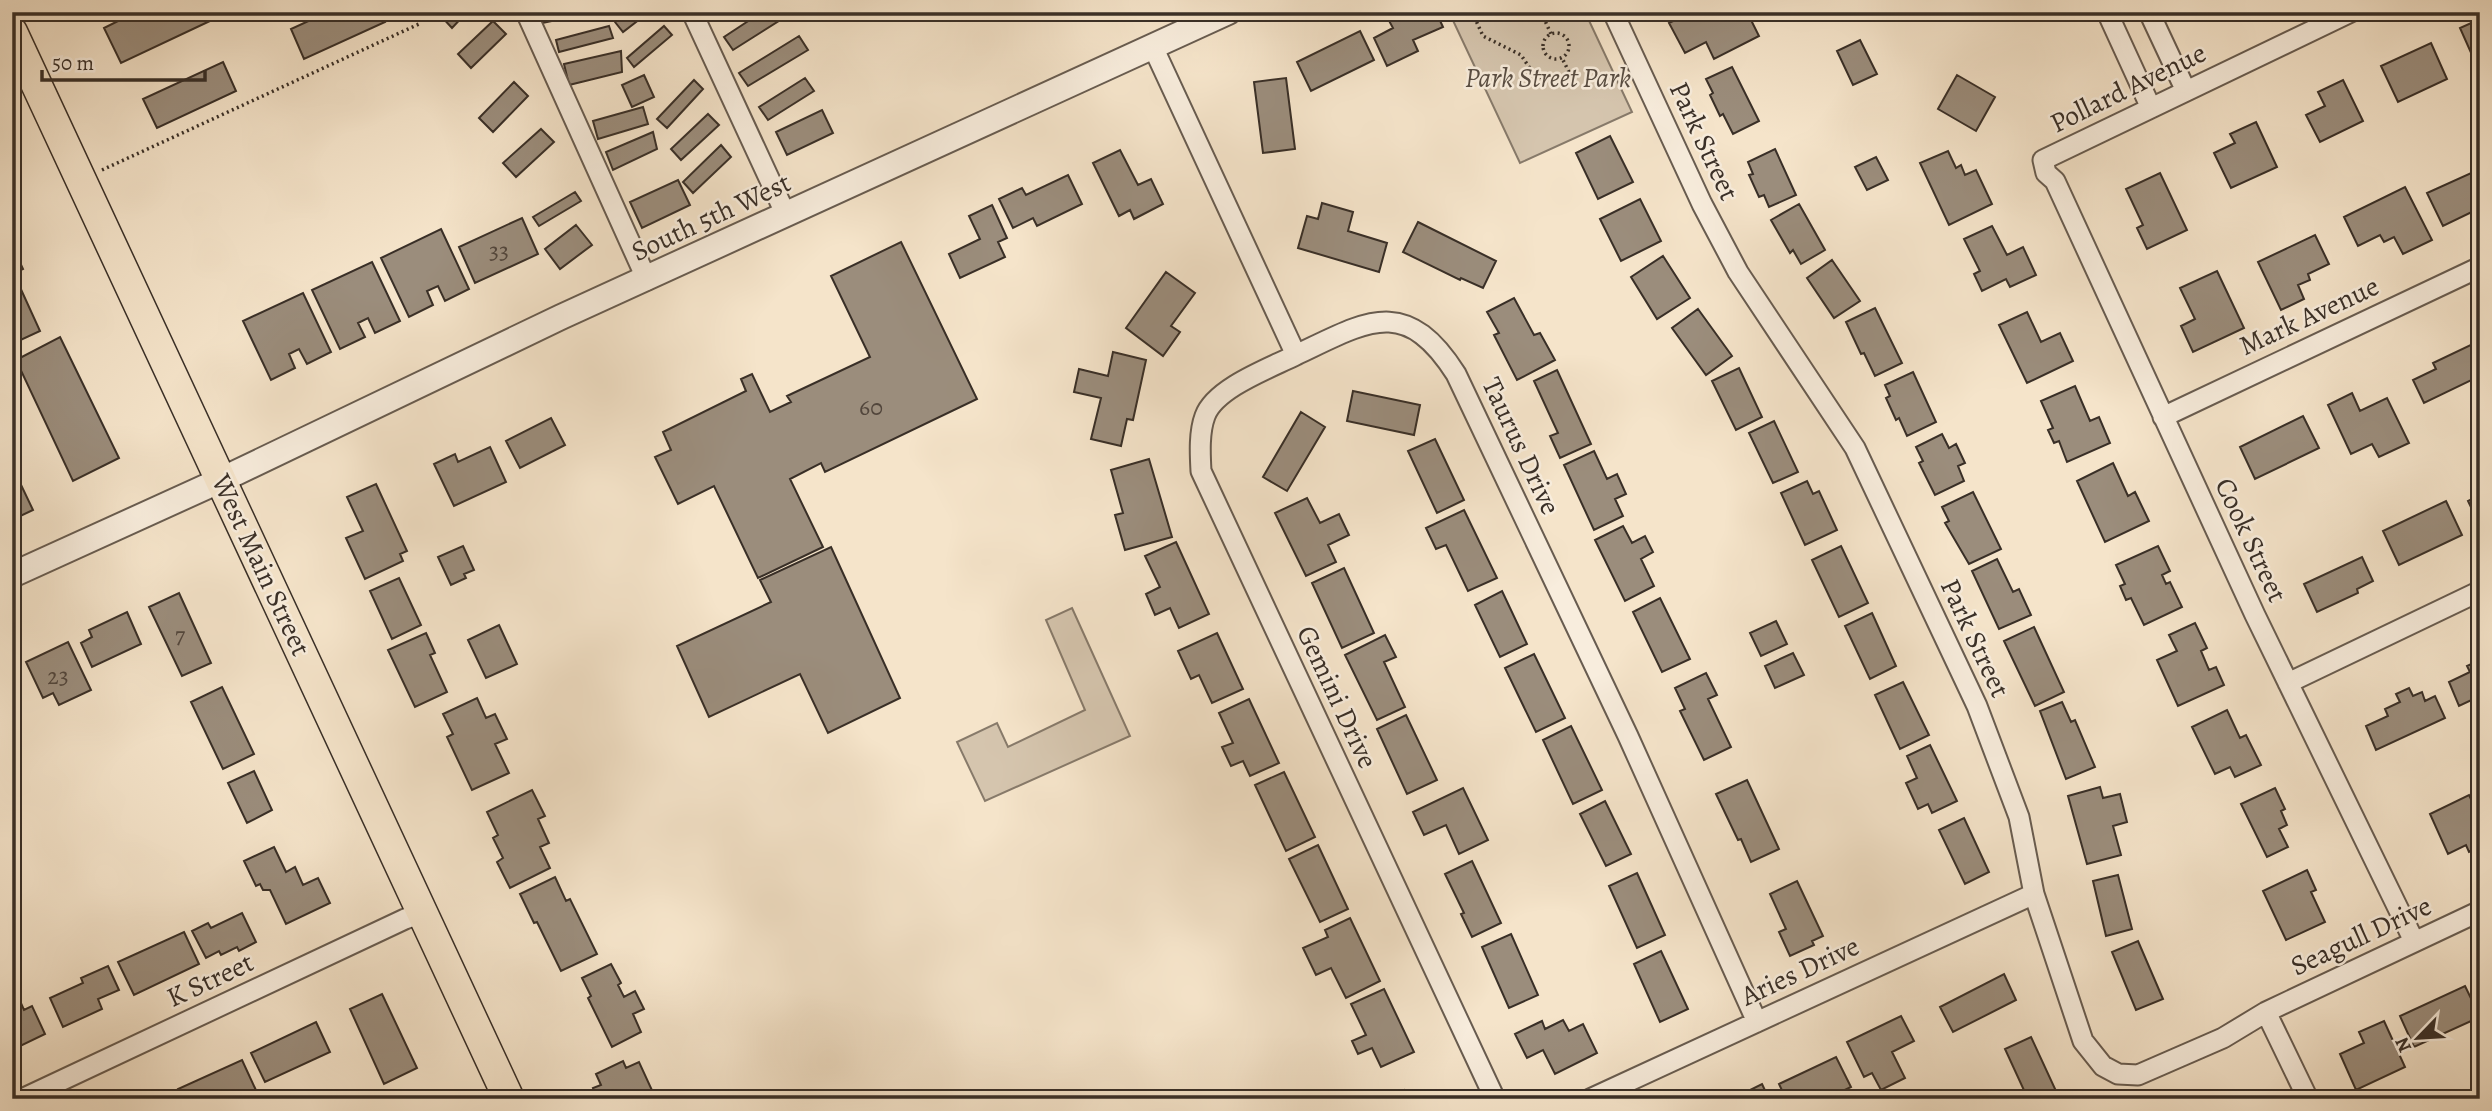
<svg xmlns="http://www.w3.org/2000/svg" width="2492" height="1111" font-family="Alegreya,serif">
  <rect width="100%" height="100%" fill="#f5e4ca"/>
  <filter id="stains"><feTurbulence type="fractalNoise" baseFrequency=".00286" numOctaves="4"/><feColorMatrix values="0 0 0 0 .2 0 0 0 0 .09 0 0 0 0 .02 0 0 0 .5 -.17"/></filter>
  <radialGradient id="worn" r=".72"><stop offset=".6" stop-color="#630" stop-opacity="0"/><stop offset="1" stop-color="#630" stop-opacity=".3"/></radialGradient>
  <path fill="#d5c5ae" stroke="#877a6a" stroke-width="2" d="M 1449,12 L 1585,12 L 1632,112 L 1520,163 Z
    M 1072,608 L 1130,736 L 985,801 L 957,742 L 997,723 L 1008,747 L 1085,710 L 1046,620 Z"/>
  <path fill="#9b8d7c" stroke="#392f27" stroke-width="2" d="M 136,12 L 229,12 L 121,63 L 104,28 Z
    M 328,12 L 380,12 L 385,22 L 304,59 L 291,29 Z
    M 443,12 L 467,12 L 452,28 L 440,15 Z
    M 540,12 L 595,12 L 542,23 Z
    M 627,12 L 649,12 L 623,32 L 615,22 Z
    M 762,12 L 783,12 L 785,17 L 733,50 L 724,37 Z
    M 1397,12 L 1436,12 L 1443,27 L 1413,40 L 1418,51 L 1387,66 L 1374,38 L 1393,28 L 1387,17 Z
    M 1691,12 L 1747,12 L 1759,36 L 1714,59 L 1706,42 L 1685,53 L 1669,23 Z
    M 2480,19 L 2480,52 L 2472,55 L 2460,28 Z
    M 493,21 L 506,34 L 471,68 L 458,54 Z
    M 609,26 L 613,38 L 559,52 L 556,40 Z
    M 664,26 L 672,35 L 634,67 L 627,58 Z
    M 1360,31 L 1374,60 L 1311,91 L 1297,62 Z
    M 799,36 L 808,50 L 748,86 L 739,73 Z
    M 1860,40 L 1877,74 L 1853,85 L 1837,51 Z
    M 2431,43 L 2447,79 L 2398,102 L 2381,66 Z
    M 621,51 L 622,72 L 569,85 L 564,64 Z
    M 223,62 L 236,91 L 157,128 L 143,99 Z
    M 1732,67 L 1759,121 L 1733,134 L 1723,114 L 1720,116 L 1710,95 L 1713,93 L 1706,79 Z
    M 644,75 L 654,97 L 632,107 L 622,85 Z
    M 1957,75 L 1995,97 L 1976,131 L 1938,109 Z
    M 805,78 L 814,91 L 768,120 L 759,107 Z
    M 1286,78 L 1295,149 L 1263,153 L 1254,82 Z
    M 694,80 L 703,89 L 667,128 L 657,119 Z
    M 2343,80 L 2363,121 L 2320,142 L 2306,115 L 2325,106 L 2318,92 Z
    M 514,82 L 528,96 L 493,132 L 479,118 Z
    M 643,107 L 648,124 L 598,139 L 593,121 Z
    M 822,110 L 833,133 L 787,155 L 776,132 Z
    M 708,114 L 719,125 L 681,160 L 671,149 Z
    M 2256,122 L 2277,167 L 2231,188 L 2214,153 L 2235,143 L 2230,134 Z
    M 541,129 L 554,142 L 516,177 L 503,163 Z
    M 653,132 L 657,149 L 613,170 L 606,152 Z
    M 1610,136 L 1633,182 L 1598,199 L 1576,153 Z
    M 721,145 L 731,157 L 693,193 L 683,182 Z
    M 1775,149 L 1796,195 L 1769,207 L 1764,195 L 1759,197 L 1749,175 L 1753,174 L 1748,162 Z
    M 1120,150 L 1138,185 L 1151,179 L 1163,204 L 1134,219 L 1130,210 L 1119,216 L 1093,163 Z
    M 1948,151 L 1956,168 L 1961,165 L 1965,175 L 1976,170 L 1992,204 L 1949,225 L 1920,163 Z
    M 1876,157 L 1888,180 L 1867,190 L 1855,167 Z
    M 2480,169 L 2480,208 L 2443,226 L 2427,193 Z
    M 2160,173 L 2187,230 L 2147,249 L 2137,228 L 2143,225 L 2126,189 Z
    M 1068,175 L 1082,204 L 1037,226 L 1033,218 L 1013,228 L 999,199 L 1022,188 L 1026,195 Z
    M 678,180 L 690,205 L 642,228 L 630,202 Z
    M 2405,187 L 2432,240 L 2403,254 L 2394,237 L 2384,242 L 2380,235 L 2358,246 L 2344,217 Z
    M 575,192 L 581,201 L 539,226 L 533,217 Z
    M 1640,199 L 1661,241 L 1621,261 L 1600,219 Z
    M 1322,203 L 1353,212 L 1348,231 L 1387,243 L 1379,272 L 1298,248 L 1307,216 L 1318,219 Z
    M 1799,204 L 1825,250 L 1801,264 L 1793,250 L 1790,253 L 1771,220 Z
    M 992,205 L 1007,238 L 998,242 L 1005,257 L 960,278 L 949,254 L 980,239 L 969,216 Z
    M 522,218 L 538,254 L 475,283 L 459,247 Z
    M 1418,222 L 1496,261 L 1483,288 L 1461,278 L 1460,280 L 1403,252 Z
    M 576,225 L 592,245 L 560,269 L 545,249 Z
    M 1992,226 L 2007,255 L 2023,247 L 2036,275 L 2010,287 L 2006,279 L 1982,291 L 1974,274 L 1980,271 L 1964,239 Z
    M 441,229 L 469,289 L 445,301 L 438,286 L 427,291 L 433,305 L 409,317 L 381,258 Z
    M 2315,235 L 2329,264 L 2308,274 L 2310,280 L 2298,285 L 2304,299 L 2281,310 L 2258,262 Z
    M 901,242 L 977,399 L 825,472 L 821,463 L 790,479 L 823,547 L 758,578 L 714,486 L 678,504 L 655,457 L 671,450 L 663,432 L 746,391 L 741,379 L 752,374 L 770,412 L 791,402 L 787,396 L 870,357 L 831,276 Z
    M 12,245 L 23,269 L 12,274 Z
    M 1663,256 L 1690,298 L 1657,319 L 1631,277 Z
    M 1832,260 L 1860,301 L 1834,318 L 1807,278 Z
    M 372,262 L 400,321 L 375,333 L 368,318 L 358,323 L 365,337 L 340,349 L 312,290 Z
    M 2217,271 L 2244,328 L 2193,352 L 2181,326 L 2195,319 L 2180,288 Z
    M 1166,272 L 1195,293 L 1171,326 L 1180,332 L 1163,356 L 1126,328 Z
    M 19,285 L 40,331 L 12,344 L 12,288 Z
    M 303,293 L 331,352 L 307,364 L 299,349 L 289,354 L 295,368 L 271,380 L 243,321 Z
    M 1514,298 L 1534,335 L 1540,333 L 1555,360 L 1517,380 L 1494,335 L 1499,333 L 1487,312 Z
    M 1875,308 L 1902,363 L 1875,376 L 1864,353 L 1861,354 L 1846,322 Z
    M 1698,309 L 1732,356 L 1706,375 L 1672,328 Z
    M 2027,312 L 2041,342 L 2060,333 L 2073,361 L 2027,383 L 1999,325 Z
    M 60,337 L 119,458 L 73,481 L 16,360 Z
    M 2479,341 L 2480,376 L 2424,403 L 2413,380 L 2436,369 L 2433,363 Z
    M 1113,352 L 1146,360 L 1133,420 L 1127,419 L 1121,446 L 1091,439 L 1101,398 L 1074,392 L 1079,369 L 1108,376 Z
    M 1739,368 L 1762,417 L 1736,430 L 1712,381 Z
    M 1557,370 L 1591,444 L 1560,458 L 1550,436 L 1558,433 L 1534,381 Z
    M 1913,372 L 1936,422 L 1907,436 L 1899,418 L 1896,420 L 1886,398 L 1890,396 L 1885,385 Z
    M 2075,386 L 2090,421 L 2099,417 L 2110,443 L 2067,462 L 2059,441 L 2054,443 L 2048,430 L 2053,428 L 2041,401 Z
    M 1353,391 L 1420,405 L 1414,435 L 1347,421 Z
    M 2352,393 L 2360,411 L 2387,398 L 2409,443 L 2379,457 L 2372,444 L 2351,454 L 2328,405 Z
    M 1301,412 L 1325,427 L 1287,491 L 1263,477 Z
    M 2303,416 L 2319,448 L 2255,479 L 2240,447 Z
    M 551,418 L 565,445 L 520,468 L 506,441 Z
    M 1774,421 L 1798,472 L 1773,483 L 1749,433 Z
    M 1942,434 L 1949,448 L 1956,444 L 1965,463 L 1958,466 L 1964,481 L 1935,495 L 1919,463 L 1923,461 L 1916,447 Z
    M 1435,439 L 1464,500 L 1437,513 L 1408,451 Z
    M 490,447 L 506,482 L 454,506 L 434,464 L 455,454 L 458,462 Z
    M 1594,451 L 1607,479 L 1617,474 L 1626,494 L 1615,499 L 1623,516 L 1594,530 L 1564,465 Z
    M 1149,459 L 1172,537 L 1125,550 L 1115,515 L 1123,513 L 1111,470 Z
    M 2113,463 L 2128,496 L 2135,492 L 2149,521 L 2105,542 L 2077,481 Z
    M 12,466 L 33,510 L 12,520 Z
    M 1807,481 L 1813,494 L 1819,491 L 1837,530 L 1805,545 L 1781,493 Z
    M 376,484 L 407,551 L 400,554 L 403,561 L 365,579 L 346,538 L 363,531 L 347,497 Z
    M 1973,492 L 2001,549 L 1969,564 L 1945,523 L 1949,521 L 1942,507 Z
    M 2480,495 L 2480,526 L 2468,501 Z
    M 1307,498 L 1320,523 L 1339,514 L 1349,535 L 1328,545 L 1336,562 L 1306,576 L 1275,513 Z
    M 2446,501 L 2462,535 L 2399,565 L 2383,531 Z
    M 1464,510 L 1497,578 L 1468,591 L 1446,545 L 1436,549 L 1426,528 Z
    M 1623,526 L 1632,543 L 1645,536 L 1653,552 L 1641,559 L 1654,586 L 1625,601 L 1595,540 Z
    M 1176,542 L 1209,614 L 1179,628 L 1170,608 L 1155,615 L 1146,594 L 1160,587 L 1145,556 Z
    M 463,546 L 474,570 L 464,574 L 466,578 L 451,585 L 438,557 Z
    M 1841,546 L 1868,603 L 1839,617 L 1812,560 Z
    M 2158,546 L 2170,571 L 2162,575 L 2166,584 L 2170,582 L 2182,607 L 2144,625 L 2131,598 L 2126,600 L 2120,586 L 2125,584 L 2116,565 Z
    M 831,547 L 900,698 L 828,733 L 800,674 L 709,717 L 677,646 L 771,602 L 760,580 Z
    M 2362,557 L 2373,581 L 2357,589 L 2358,593 L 2317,612 L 2304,584 Z
    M 1997,559 L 2013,592 L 2019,589 L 2031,615 L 1999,629 L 1972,571 Z
    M 1344,568 L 1374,633 L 1342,648 L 1312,583 Z
    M 399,578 L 421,625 L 392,639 L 370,591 Z
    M 1502,591 L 1527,644 L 1500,657 L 1475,605 Z
    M 179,593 L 211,663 L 182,676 L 149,607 Z
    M 1660,598 L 1690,659 L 1662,672 L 1633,612 Z
    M 127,612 L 141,644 L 92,667 L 81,643 L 92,637 L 89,630 Z
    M 1872,613 L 1896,666 L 1870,679 L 1845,626 Z
    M 1776,621 L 1787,644 L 1761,656 L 1750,633 Z
    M 2195,623 L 2207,648 L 2201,651 L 2209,670 L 2216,667 L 2224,685 L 2178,706 L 2157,660 L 2177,651 L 2169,635 Z
    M 499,625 L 517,664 L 486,678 L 468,640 Z
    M 2034,627 L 2064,692 L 2035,706 L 2004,641 Z
    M 426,633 L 435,653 L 430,655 L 447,692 L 415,707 L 388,650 Z
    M 1217,633 L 1243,689 L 1212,703 L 1199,675 L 1191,679 L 1178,651 Z
    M 1385,635 L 1396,657 L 1384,662 L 1405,707 L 1377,720 L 1345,655 Z
    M 68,642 L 91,690 L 59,705 L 53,693 L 43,698 L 26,662 Z
    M 1793,653 L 1804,675 L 1775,688 L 1765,666 Z
    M 1534,654 L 1565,718 L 1536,732 L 1505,668 Z
    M 2480,660 L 2480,696 L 2459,706 L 2449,682 L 2470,672 L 2467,666 Z
    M 1706,673 L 1717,695 L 1708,699 L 1731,747 L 1704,760 L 1680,711 L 1685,709 L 1675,688 Z
    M 12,680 L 20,696 L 12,700 Z
    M 1903,682 L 1929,735 L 1900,749 L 1875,695 Z
    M 222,687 L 254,754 L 223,769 L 191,702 Z
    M 2409,688 L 2413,696 L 2422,692 L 2425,701 L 2435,696 L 2445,718 L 2376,750 L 2366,726 L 2388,716 L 2385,709 L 2400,702 L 2396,694 Z
    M 477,698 L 486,718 L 495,714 L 507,739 L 495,744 L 509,773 L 472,790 L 447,737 L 453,734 L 443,714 Z
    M 1249,699 L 1279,763 L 1250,776 L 1243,761 L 1231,766 L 1222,747 L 1233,743 L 1219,713 Z
    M 2062,702 L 2071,722 L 2075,720 L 2095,767 L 2066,779 L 2040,711 Z
    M 2227,710 L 2240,738 L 2246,735 L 2261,765 L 2235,777 L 2230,767 L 2215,774 L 2192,727 Z
    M 1406,715 L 1437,780 L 1407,794 L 1377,729 Z
    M 1571,726 L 1602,790 L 1573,804 L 1543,740 Z
    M 1930,745 L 1957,801 L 1932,813 L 1928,804 L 1918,809 L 1906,783 L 1917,778 L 1907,756 Z
    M 254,771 L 272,810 L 247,823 L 228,783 Z
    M 1284,772 L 1315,837 L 1286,851 L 1255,785 Z
    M 1747,780 L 1779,849 L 1751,862 L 1741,839 L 1738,840 L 1716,794 Z
    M 2100,787 L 2103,798 L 2120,794 L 2127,822 L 2113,826 L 2121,855 L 2087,864 L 2068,796 Z
    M 1463,788 L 1488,840 L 1459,854 L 1446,825 L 1424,835 L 1413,812 Z
    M 2275,788 L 2285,809 L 2281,811 L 2287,825 L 2279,829 L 2288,847 L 2267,857 L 2241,804 Z
    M 532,790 L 545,816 L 538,819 L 549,843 L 540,847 L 550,868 L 510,888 L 497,862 L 503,858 L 493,838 L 498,835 L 487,812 Z
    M 2469,795 L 2480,818 L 2480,847 L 2469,852 L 2466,845 L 2448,854 L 2430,814 Z
    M 1605,801 L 1631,854 L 1606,866 L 1580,814 Z
    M 1964,818 L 1989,872 L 1965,884 L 1939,830 Z
    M 1318,845 L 1348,909 L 1320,922 L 1289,859 Z
    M 274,847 L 286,872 L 295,867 L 303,885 L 318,878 L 330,903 L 286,924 L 270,890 L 263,890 L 260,884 L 256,886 L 244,861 Z
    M 1472,861 L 1501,923 L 1472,937 L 1461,914 L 1464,913 L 1445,874 Z
    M 2307,870 L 2316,890 L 2311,892 L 2325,922 L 2286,940 L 2263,891 Z
    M 1637,873 L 1665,935 L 1637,948 L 1609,886 Z
    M 2118,875 L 2132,929 L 2106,936 L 2093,881 Z
    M 555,877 L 566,901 L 570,899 L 597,954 L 561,971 L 537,922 L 534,923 L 520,894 Z
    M 1797,881 L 1823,936 L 1812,941 L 1814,945 L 1790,956 L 1779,932 L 1786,929 L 1770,894 Z
    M 242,913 L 256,942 L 239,951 L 237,947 L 221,955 L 219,951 L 206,958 L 192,931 L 208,923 L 211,928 Z
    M 1350,918 L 1380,981 L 1346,998 L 1331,968 L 1316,975 L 1303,948 L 1328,937 L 1325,930 Z
    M 184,932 L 199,964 L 134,995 L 118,962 Z
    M 1511,934 L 1538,995 L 1509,1008 L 1482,947 Z
    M 2138,941 L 2163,999 L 2136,1010 L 2112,952 Z
    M 1661,951 L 1688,1009 L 1660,1022 L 1634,964 Z
    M 611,964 L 621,983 L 618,985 L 624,997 L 635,991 L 644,1009 L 633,1014 L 641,1032 L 612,1047 L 588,998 L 591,996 L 582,978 Z
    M 108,966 L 119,990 L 98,999 L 102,1009 L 63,1027 L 50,998 L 83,983 L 81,978 Z
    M 2004,974 L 2016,1000 L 1953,1032 L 1940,1007 Z
    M 2465,986 L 2480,1017 L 2414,1047 L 2400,1016 Z
    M 1384,989 L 1414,1052 L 1381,1067 L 1372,1048 L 1358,1054 L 1352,1041 L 1366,1035 L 1351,1004 Z
    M 382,994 L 417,1068 L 384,1084 L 350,1009 Z
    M 20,1001 L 24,1010 L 32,1006 L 45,1034 L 12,1050 L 12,1005 Z
    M 1901,1016 L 1914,1041 L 1892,1052 L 1905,1078 L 1881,1090 L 1872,1073 L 1864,1077 L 1847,1042 Z
    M 1563,1020 L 1569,1031 L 1583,1024 L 1597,1053 L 1555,1074 L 1543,1050 L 1527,1058 L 1515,1034 L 1542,1021 L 1545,1029 Z
    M 2384,1021 L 2405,1067 L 2356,1090 L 2340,1054 L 2364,1043 L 2359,1032 Z
    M 316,1022 L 330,1052 L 265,1082 L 251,1053 Z
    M 2031,1037 L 2056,1091 L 2039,1099 L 2028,1099 L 2005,1049 Z
    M 1836,1057 L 1851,1087 L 1826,1099 L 1786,1099 L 1779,1084 Z
    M 242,1060 L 260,1099 L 182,1099 L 178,1089 Z
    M 623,1061 L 626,1068 L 639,1062 L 656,1099 L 598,1099 L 593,1088 L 601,1085 L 596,1074 Z
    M 1762,1084 L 1769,1099 L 1732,1099 Z
    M 1404,1090 L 1408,1099 L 1385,1099 Z"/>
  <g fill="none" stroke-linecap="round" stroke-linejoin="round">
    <defs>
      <path id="minor" d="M 526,12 L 647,280
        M 692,12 L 786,215
        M 1613,12 L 1702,204 L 1738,272 L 1855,448 L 1977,706 L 2019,817 L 2034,894 L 2083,1041 L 2103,1066 L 2118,1074 L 2138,1075 L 2223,1038 L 2266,1012 L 2480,911
        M 2107,12 L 2151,108
        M 2149,12 L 2186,91
        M 2351,12 L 2043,160 L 2046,173 L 2055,181 L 2255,615 L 2414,941
        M 1153,47 L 1296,355 C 1366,322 1405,294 1456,374 L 1628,736 L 1757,1022
        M 1296,355 C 1270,368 1215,388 1205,416 C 1199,432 1200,453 1201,471 L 1495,1099
        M 2163,417 L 2480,267
        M 2288,683 L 2480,591
        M 2266,1012 L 2308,1099
        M 22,1099 L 405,919 L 422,913
        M 1590,1099 L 2034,894"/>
      <path id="tertiary" d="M 12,575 L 221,480 L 561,317 L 1228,12"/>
      <path id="primary" d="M 12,32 L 509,1099"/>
    </defs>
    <use href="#minor" stroke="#685c50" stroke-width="23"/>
    <use href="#tertiary" stroke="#685c50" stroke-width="28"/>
    <use href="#primary" stroke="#392f27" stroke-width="33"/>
    <path stroke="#392f27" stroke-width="3.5" stroke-dasharray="2 3.5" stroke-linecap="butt" d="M 1472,12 L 1483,36 L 1521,55 L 1531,70 L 1546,81 L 1555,85 L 1573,80 L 1562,58
      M 1541,12 L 1551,34
      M 1545,20 L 1564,12
      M1543 46a13 13 0 1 1 26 0a13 13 0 1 1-26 0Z
      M 102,170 L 419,24"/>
    <use href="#minor" stroke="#f8eddd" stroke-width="19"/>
    <use href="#tertiary" stroke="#f8eddd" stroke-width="24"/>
    <use href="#primary" stroke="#f5e4ca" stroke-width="30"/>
  </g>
  <g text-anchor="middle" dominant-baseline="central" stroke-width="5" stroke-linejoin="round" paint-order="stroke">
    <g font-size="24" fill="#52463c">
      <text x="499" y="251">33</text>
      <text x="871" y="407">60</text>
      <text x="180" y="635">7</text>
      <text x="58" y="676">23</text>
    </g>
    <g font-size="28" font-style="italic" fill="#584d42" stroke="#f8eddd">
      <text x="1548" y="78">Park Street Park</text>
    </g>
    <g font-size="28" fill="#392f27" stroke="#f8eddd">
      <text transform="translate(2128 88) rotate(-26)">Pollard Avenue</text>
      <text transform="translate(1704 141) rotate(65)">Park Street</text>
      <text transform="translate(711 217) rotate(-25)">South 5th West</text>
      <text transform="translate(2309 316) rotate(-25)">Mark Avenue</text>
      <text transform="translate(1521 446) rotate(65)">Taurus Drive</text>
      <text transform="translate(2251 540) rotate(65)">Cook Street</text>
      <text transform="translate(261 565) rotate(65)">West Main Street</text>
      <text transform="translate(1975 638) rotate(65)">Park Street</text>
      <text transform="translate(1337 697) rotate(65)">Gemini Drive</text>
      <text transform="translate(2361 936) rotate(-25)">Seagull Drive</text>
      <text transform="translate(1800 971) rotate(-25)">Aries Drive</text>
      <text transform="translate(210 980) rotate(-25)">K Street</text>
    </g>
  </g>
  <rect width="2492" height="1111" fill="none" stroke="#f5e4ca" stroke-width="42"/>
  <rect x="14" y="14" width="2464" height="1083" fill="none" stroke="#392f27" stroke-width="3.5"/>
  <rect x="21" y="21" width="2450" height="1069" fill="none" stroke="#392f27" stroke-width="2"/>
  <g transform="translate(2418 1038) rotate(245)" stroke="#f8eddd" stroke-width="5" paint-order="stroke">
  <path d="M0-5L12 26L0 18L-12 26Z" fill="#392f27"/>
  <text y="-10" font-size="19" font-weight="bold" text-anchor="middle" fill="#392f27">N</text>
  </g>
  <path d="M42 70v10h163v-10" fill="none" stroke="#392f27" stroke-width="3.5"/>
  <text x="52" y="70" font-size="21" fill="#392f27" stroke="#f8eddd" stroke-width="5" paint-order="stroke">50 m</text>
  <rect width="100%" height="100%" filter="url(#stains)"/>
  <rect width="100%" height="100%" fill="url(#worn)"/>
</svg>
